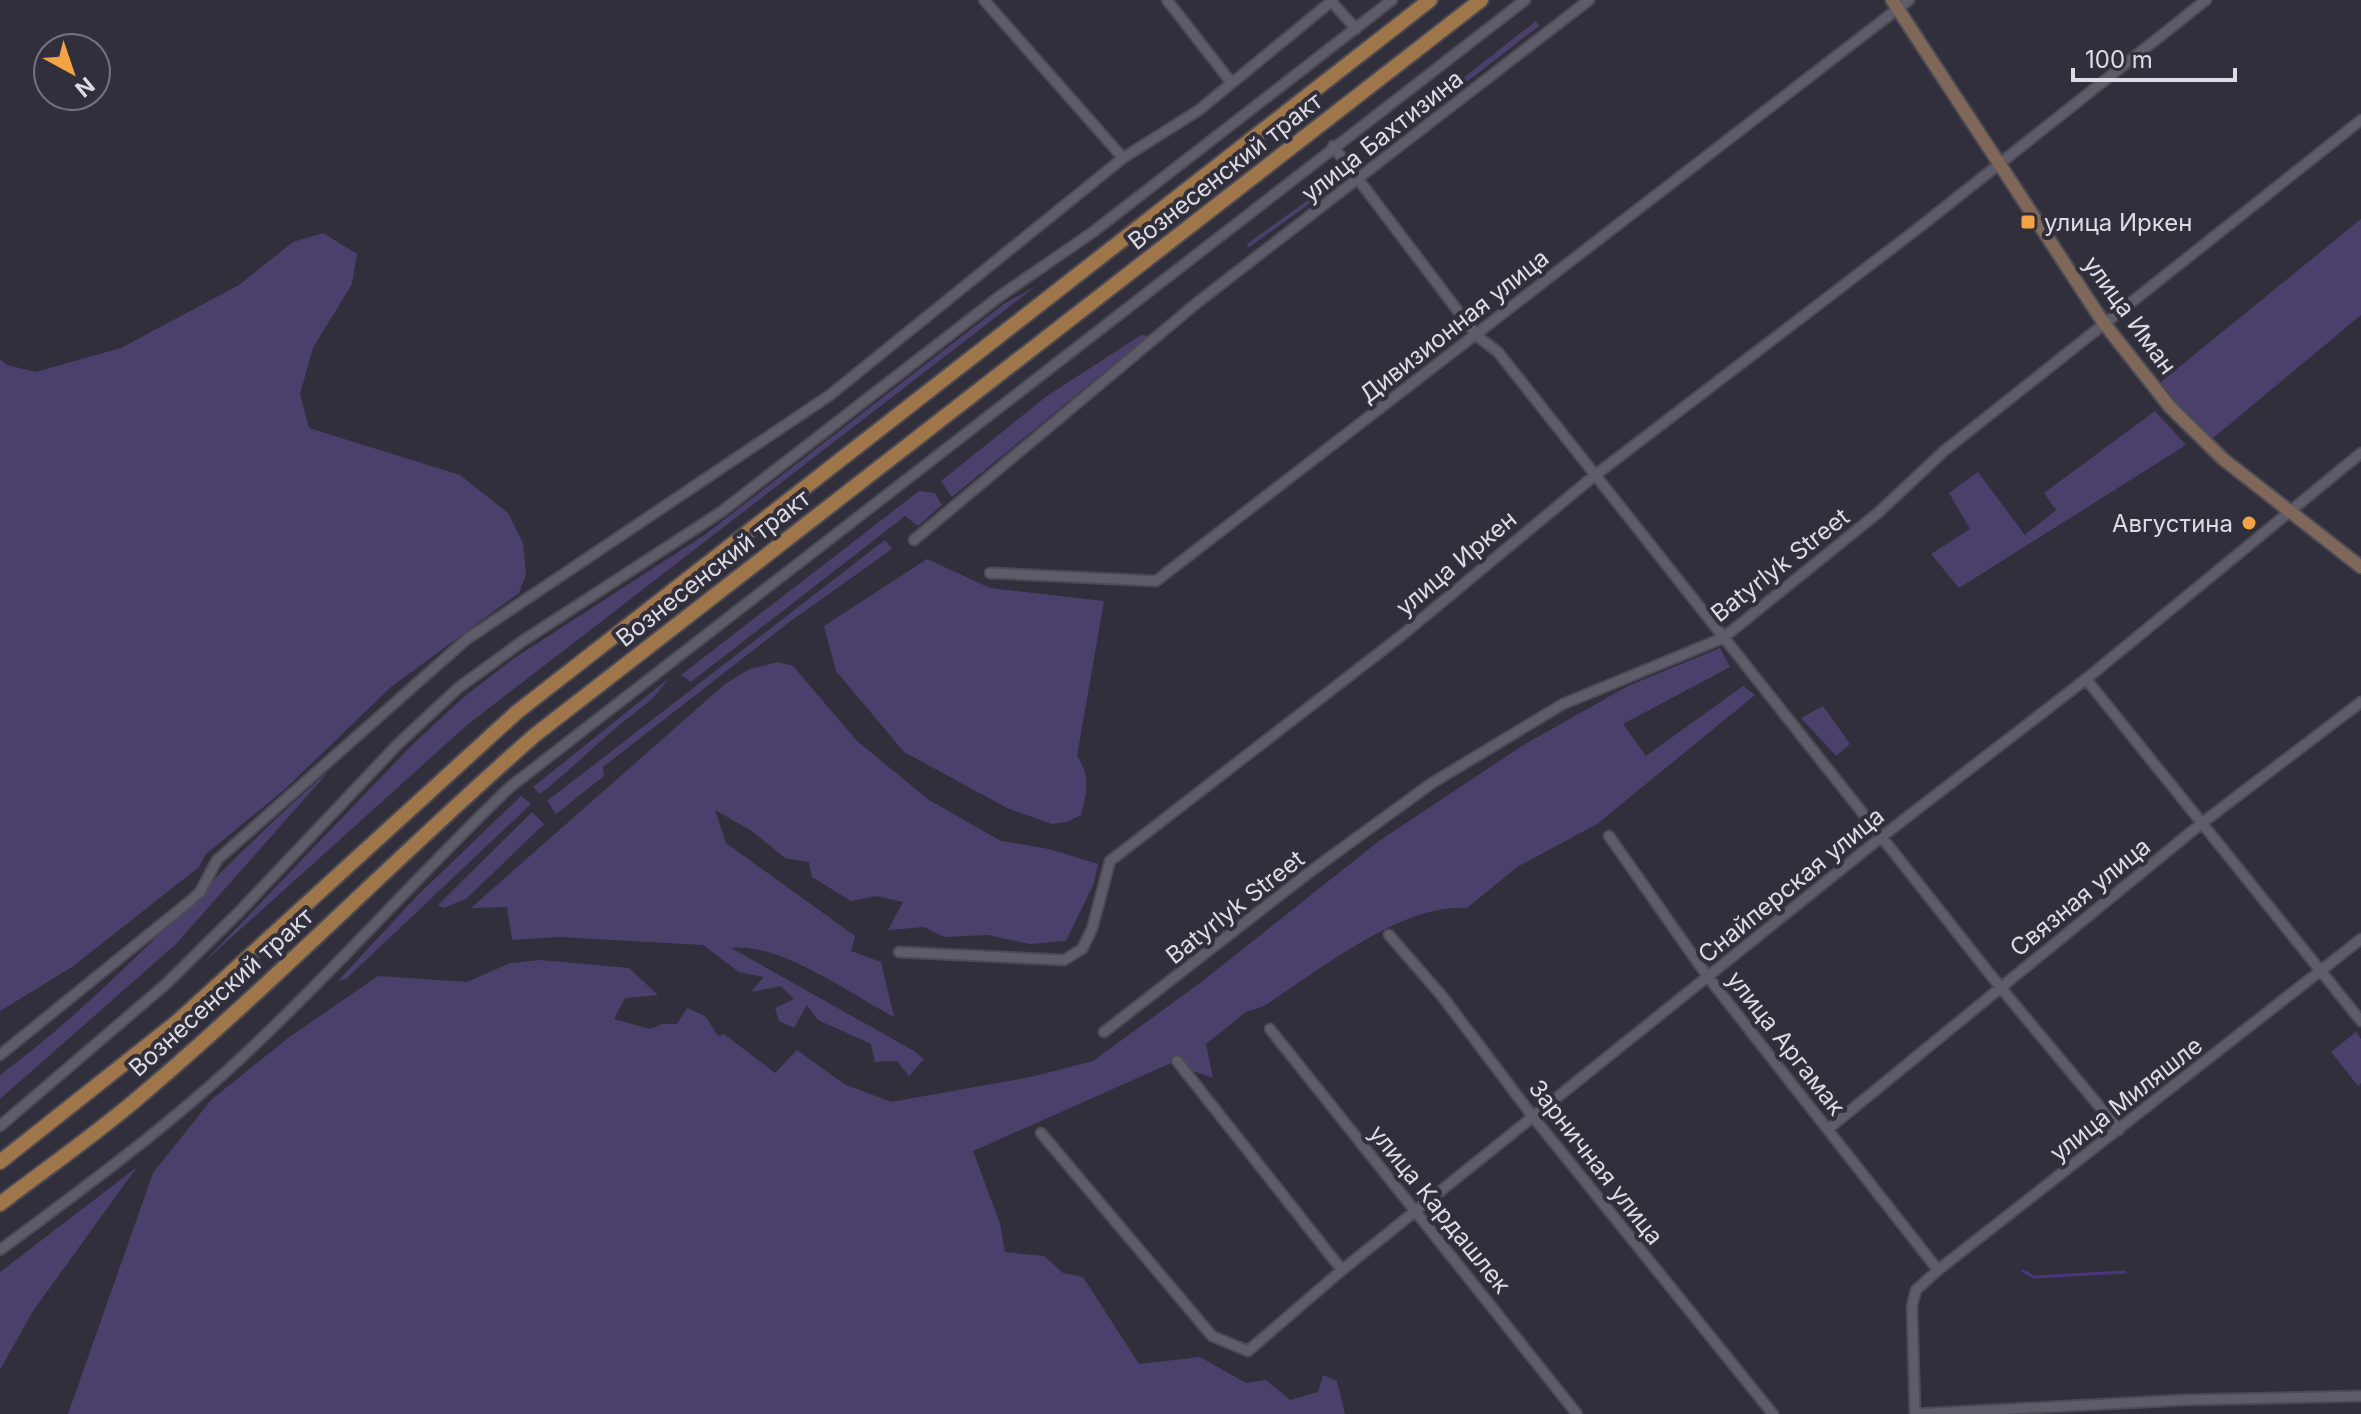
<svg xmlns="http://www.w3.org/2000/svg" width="2361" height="1414" font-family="Inter,sans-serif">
  <rect width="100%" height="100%" fill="#312f3b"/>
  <path fill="#4b406c" d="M 1536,21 L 1539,26 L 1385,145 L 1383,141 Z
    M 1319,192 L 1323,194 L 1248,248 L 1247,244 Z
    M 2361,219 L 2361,315 L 2212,439 L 2196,429 L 2157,385 Z
    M 323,233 L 357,254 L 352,284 L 313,348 L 300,394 L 309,428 L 460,475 L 508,513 L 523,543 L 526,574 L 519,593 L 391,687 L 283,791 L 206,854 L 199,867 L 72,967 L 0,1011 L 0,359 L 7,365 L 36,372 L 121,348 L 239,285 L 293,242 Z
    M 1035,287 L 467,725 L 203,963 L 413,744 L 465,696 L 513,659 L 703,536 L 1005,303 Z
    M 1141,335 L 1148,336 L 952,497 L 941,481 L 1047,396 Z
    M 2155,411 L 2186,445 L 1959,588 L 1931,554 L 1970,529 L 1949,493 L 1978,472 L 2025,535 L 2056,510 L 2044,493 Z
    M 919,491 L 935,493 L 942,505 L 918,526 L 905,516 L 691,682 L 681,675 Z
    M 885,540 L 892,549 L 792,620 L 603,767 L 604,776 L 556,814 L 547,801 Z
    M 927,559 L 990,588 L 1104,601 L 1077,756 C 1091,777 1087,791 1081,815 L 1067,822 L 1052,824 L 1007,808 L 904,752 L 836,671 L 824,626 Z
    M 1720,648 L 1730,667 L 1623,724 L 1646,756 L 1743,686 L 1755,695 L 1597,824 L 1517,867 L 1467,908 C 1401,903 1319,971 1264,1006 L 1246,1012 L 1206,1044 L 1213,1078 L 1171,1063 L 973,1151 L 1000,1224 L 1005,1252 L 1044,1256 L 1063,1273 L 1083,1277 L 1139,1364 L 1200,1357 L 1246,1383 L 1266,1380 L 1290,1400 L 1318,1392 L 1323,1375 L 1337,1381 L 1345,1414 L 68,1414 L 153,1173 L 211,1100 L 288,1038 L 378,976 L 467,982 L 510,963 L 540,960 L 629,968 L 658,995 L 625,998 L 614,1019 L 650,1029 L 662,1024 L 677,1024 L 687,1008 L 705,1016 L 718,1036 L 724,1034 L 775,1073 L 797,1050 L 844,1084 L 891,1102 L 1031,1077 L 1093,1061 L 1200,983 L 1379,841 L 1522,746 L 1628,686 Z
    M 778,662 L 793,666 L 857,741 L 929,800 L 1001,841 L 1049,849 L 1098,864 L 1094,883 L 1066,941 L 1030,944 L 988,935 L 944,937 L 924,927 L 888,930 L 903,902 L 877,896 L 851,901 L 812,877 L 809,862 L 785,858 L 752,831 L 715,810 L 726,843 L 855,936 L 851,951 L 881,962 L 894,1017 C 850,994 780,942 731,948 L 914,1051 L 924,1059 L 909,1076 L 897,1061 L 875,1062 L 871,1044 L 818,1020 L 807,1005 L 794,1028 L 779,1021 L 775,1008 L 794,999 L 781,986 L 751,992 L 764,977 L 739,972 L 703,945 L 559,937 L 512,940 L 507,907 L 471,908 L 725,684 L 750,669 Z
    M 668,679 C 655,700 636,711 617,727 C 591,749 567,773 540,794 L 533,787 Z
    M 1823,706 L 1850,744 L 1836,756 L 1801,718 Z
    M 330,770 L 176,944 L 0,1099 L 0,1075 C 121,986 217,867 330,770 Z
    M 521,796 L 531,804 L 346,979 L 338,981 L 417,896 Z
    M 532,812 L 544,824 L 466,899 L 443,908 L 438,905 Z
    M 2356,1032 L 2361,1039 L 2361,1083 L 2358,1086 L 2331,1052 Z
    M 137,1167 L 33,1311 L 0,1370 L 0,1272 Z"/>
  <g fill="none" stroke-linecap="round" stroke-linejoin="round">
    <path stroke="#4c3580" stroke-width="3" d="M 2023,1271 L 2034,1277 L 2125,1272"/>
    <defs>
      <path id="street" d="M 984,0 L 1123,158
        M 1167,0 L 1231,82
        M 1330,0 L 1356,29
        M 1333,146 L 1477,336 L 1498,352 L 2001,988 L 2119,1130
        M 914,540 L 1198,302 L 1589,0
        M 990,573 L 1156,581 L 1909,0
        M 2086,679 L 2361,1021
        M 1609,836 L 1708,977 L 1938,1270
        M 1389,935 L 1442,996 L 1534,1118 L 1773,1414
        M 2361,939 L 1938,1270 L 1916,1290 L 1912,1306 L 1915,1414 L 2183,1400 L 2361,1396
        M 899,952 L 1064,960 L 1082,949 L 1092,929 L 1110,861 L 1401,636 L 1594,476 L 1921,226 L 2206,0
        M 1270,1029 L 1577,1414
        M 1104,1032 L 1311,871 L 1432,783 L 1563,704 L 1723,638 L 1879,512 L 1944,451 L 2361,120
        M 0,1055 L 190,901 L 200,892 L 217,860 L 467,639 L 830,395 L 1123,158 L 1199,110 L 1333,0
        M 1177,1061 L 1342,1270
        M 0,1126 L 166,984 L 239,912 L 398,744 L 458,688 L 524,640 L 721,512 L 1000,296 L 1093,232 L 1392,0
        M 1828,1129 L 2202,823 L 2361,702
        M 1041,1133 L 1212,1336 L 1248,1351 L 1342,1270 L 1884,835 L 2086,679 L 2361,453
        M 0,1250 C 78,1192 158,1134 230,1068 C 327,979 414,879 510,787 L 1525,0"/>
      <path id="secondary" d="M 1892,0 L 2103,322 L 2170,407 L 2223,459 L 2361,567"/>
      <path id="primary" d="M 0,1162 L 178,1021 L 517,712 L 1430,0
        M 0,1204 C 43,1171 89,1139 131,1104 C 270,987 398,855 535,735 L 1481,0"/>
    </defs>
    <use href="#street" stroke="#4c4a54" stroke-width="13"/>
    <use href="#secondary" stroke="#4c4a54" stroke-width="16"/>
    <use href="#primary" stroke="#4c4a54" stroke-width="18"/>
    <use href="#street" stroke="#5f5c6a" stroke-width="9"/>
    <use href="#secondary" stroke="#7f685a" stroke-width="12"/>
    <use href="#primary" stroke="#9f754a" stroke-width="14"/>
  </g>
  <g fill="#f4a344" stroke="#312f3b" stroke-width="3">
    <rect x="2020" y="214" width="16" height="16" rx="4"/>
    <circle cx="2249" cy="523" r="8"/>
  </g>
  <g text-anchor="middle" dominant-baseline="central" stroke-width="8" stroke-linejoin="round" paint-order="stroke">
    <g font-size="24" fill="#dddbe4" stroke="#312f3b">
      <text transform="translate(1382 136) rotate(-38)">улица Бахтизина</text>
      <text transform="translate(1225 171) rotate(-38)">Вознесенский тракт</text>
      <text transform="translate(2130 315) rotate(54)">улица Иман</text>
      <text transform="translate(1454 326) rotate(-38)">Дивизионная улица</text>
      <text transform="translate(1456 563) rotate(-40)">улица Иркен</text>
      <text transform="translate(1780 565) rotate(-38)">Batyrlyk Street</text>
      <text transform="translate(713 568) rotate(-38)">Вознесенский тракт</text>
      <text transform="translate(1791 885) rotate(-39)">Снайперская улица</text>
      <text transform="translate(2080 897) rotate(-39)">Связная улица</text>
      <text transform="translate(1235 907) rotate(-38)">Batyrlyk Street</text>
      <text transform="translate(221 992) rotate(-42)">Вознесенский тракт</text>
      <text transform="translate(1786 1043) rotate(52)">улица Аргамак</text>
      <text transform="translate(2126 1099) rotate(-38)">улица Миляшле</text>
      <text transform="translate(1596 1162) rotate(52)">Зарничная улица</text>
      <text transform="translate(1440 1209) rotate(51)">улица Кардашлек</text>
    </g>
    <g font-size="24" fill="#dddbe4" stroke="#312f3b" text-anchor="start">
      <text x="2044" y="222">улица Иркен</text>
      <text x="2233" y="523" text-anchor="end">Августина</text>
    </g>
  </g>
  <g transform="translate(72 72) rotate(140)"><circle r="38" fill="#312f3b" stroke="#76747f" stroke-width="2"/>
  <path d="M0-6L14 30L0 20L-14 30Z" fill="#f4a344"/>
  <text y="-12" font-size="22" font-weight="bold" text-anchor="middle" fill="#dddbe4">N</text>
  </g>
  <path d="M2073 68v12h162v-12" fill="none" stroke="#dddbe4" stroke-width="4"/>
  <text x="2085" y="68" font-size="24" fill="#dddbe4" stroke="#312f3b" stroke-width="6" paint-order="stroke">100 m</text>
</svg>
